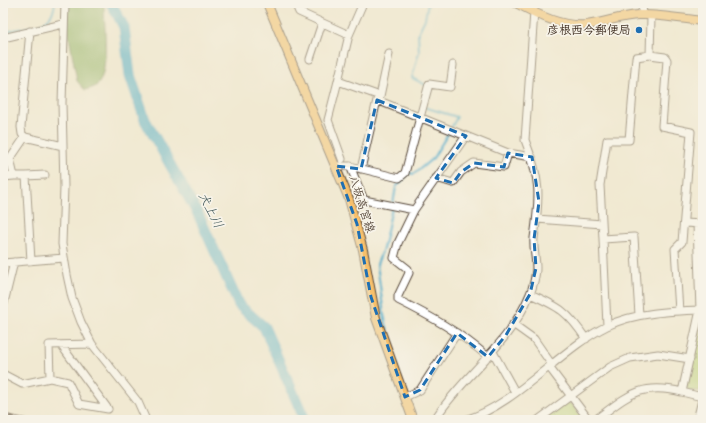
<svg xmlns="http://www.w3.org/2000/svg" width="706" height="423" font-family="'Shantell Sans','Klee One',sans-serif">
  <rect width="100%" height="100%" fill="#f7f3e8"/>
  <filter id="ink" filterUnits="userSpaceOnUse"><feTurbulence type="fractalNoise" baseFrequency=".025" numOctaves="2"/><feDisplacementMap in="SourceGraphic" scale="8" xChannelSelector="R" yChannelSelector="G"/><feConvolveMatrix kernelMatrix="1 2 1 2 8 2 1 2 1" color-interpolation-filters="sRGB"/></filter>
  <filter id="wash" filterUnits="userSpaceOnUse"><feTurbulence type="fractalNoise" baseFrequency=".012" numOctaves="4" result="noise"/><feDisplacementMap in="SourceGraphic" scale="16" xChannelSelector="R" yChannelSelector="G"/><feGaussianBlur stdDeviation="0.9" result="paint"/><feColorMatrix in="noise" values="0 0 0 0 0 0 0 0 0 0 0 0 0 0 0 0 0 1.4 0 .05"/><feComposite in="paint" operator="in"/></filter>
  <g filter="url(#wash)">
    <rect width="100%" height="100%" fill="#f1e9d2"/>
    <path fill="#b5cf74" stroke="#787c49" d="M 703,316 L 703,391 L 689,391 L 686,387 Z
      M 567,402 L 572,404 L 584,420 L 549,420 L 547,417 Z"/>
    <path fill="#90b266" stroke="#666e42" d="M 63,3 L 104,3 C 104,20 110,74 97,85 C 94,88 89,89 85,90 L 77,81 Z"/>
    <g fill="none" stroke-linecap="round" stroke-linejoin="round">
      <path stroke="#4bacca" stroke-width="2" d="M 3,33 C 22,25 52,32 55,3
        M 426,85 L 412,78 L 419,52 L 418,33 L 425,19 L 428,3
        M 424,107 L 457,117 L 451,128
        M 393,204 L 396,187 L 409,173 L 414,174 L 433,158 L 449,132
        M 391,343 L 384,315 L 377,264 L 383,249 L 392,208"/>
      <path stroke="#4bacca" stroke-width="11" d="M 111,3 L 124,27 L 130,75 L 145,120 L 198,214 L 239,305 L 264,327 L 305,420"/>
    </g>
  </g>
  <g filter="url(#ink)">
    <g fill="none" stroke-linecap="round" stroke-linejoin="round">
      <defs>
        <path id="minor" d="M 65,3 L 62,103 L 64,187 L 62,244 L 67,275 L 72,298 L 81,322 L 92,344 L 138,402 L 146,420
          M 295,3 L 299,12 L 349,35
          M 641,15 L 644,3
          M 30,31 L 21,127 L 22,134 L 25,137 L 63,146
          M 3,38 L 63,24
          M 650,55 L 665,57 L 667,60 L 662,126 L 691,132 L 682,242 L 675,249 L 679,311
          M 310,59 L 322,23
          M 338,81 L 328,120 L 342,159
          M 380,96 L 389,54
          M 377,100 L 508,153 L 532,157
          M 466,136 L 414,210 L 398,243 L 394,258 L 408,269 L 409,273 L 398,296 L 398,300 C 430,316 461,333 488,357
          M 336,166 L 350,166 L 399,178 L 405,173 L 429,84 L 450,87 L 453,65
          M 350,166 L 364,200 L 414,210
          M 361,169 L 377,100 L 380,96 L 338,81 L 349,35 L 363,3
          M 14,176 L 26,176 L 31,261
          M 26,176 L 45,175
          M 3,177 L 14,176 L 10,159 L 25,137
          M 436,178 L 453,183 L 461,172 L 474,163 L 504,167 L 508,153
          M 537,219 L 602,224
          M 684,223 L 703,224
          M 697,224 L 700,310 L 682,392 L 702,397
          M 603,239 L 600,185 L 607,140 L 629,140 L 636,57 L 650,55 L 651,17
          M 3,263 L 64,258
          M 530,294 C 560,307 568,312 586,339
          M 3,307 L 14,262
          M 513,324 L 534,339 L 552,365
          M 607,326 L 603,239 L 634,237 L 639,315
          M 61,345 L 108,409 L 79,404 L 68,382 L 50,378 L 49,345 L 92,344
          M 493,352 L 515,392
          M 549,367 L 589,420
          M 3,374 L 22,384 L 50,378
          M 405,397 L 420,390 L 457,333
          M 437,420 L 437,416 C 465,374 510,344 530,294 C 533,287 536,275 536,268 C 536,258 533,248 534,238 C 540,196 541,180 525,140 L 534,12 L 532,3
          M 465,420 C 516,405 560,349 607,326 C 636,312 672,311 703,310
          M 538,420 L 610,367 L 630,358 L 658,354 L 690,359
          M 595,420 C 628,396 639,382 682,392
          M 697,420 L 703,396"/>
        <path id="major" d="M 267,3 L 349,199 L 363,250 L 376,318 L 413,420
          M 516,3 C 537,14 560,27 585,25 C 603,23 620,16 639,15 C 657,14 684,19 703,21"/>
      </defs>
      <use href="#minor" stroke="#564739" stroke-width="9"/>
      <use href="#major" stroke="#564739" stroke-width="10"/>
      <use href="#minor" stroke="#fff" stroke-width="7"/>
      <use href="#major" stroke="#f7c06c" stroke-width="8"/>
      <defs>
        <path id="rail" d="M 3,415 L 27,420"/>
      </defs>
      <use href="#rail" stroke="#3b2a1e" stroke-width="3.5"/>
      <use href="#rail" stroke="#f7f3e8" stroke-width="2" stroke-dasharray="6" stroke-linecap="butt"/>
    </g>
  </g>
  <path d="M0 0H706V423H0ZM 377,100 L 466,136 L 436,178 L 453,183 L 461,172 L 474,163 L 504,167 L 508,153 L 532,157 L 539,202 L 534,239 L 536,268 L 530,294 L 506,335 L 488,357 L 457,333 L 420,390 L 405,397 L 371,297 L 357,224 L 336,166 L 361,169 Z" fill="#f1e9d2" fill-opacity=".55" fill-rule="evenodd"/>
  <path fill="none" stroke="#1f6fb2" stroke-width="3" stroke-dasharray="8 5" stroke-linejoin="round" d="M 377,100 L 466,136 L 436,178 L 453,183 L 461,172 L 474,163 L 504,167 L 508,153 L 532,157 L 539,202 L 534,239 L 536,268 L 530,294 L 506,335 L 488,357 L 457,333 L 420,390 L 405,397 L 371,297 L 357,224 L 336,166 L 361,169 Z"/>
  <circle fill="#1f6fb2" stroke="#f7f3e8" stroke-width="1.5" cx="639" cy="30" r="4"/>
  <g text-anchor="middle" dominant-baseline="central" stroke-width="3.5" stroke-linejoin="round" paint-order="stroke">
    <g font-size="12" font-weight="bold" fill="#3b2a1e" stroke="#f7f3e8" text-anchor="end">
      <text x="631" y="30">彦根西今郵便局</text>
    </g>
    <g font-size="12" fill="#3b2a1e" stroke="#f7f3e8">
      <text transform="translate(362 204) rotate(72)">八坂高宮線</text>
    </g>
    <g font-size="13" font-style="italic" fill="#41585a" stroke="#f7f3e8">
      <text transform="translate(211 210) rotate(63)">犬上川</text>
    </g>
  </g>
  <rect width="706" height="423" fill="none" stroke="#f7f3e8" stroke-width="16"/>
</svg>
